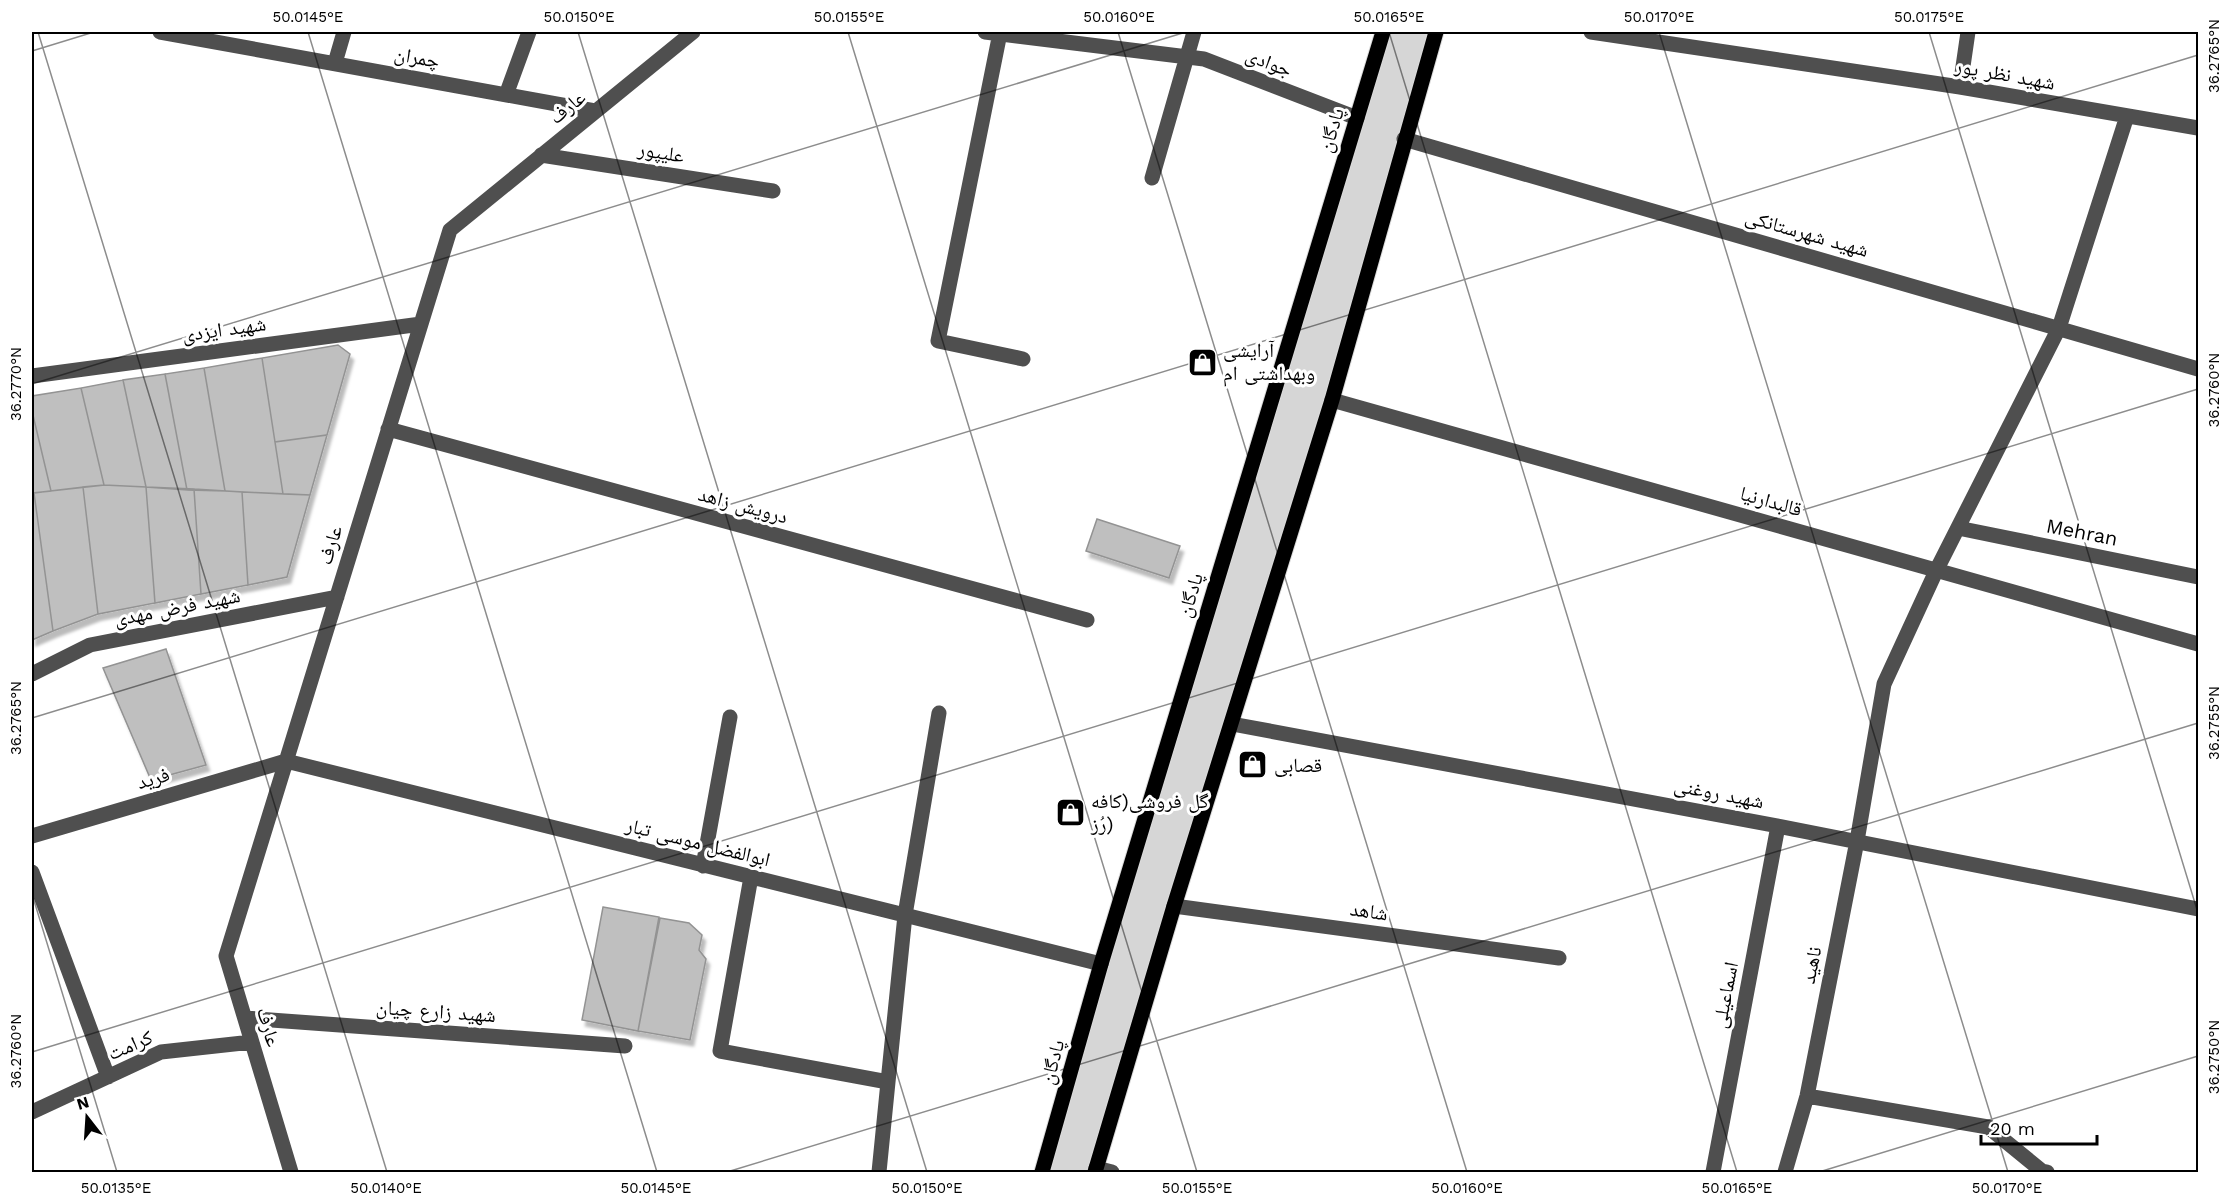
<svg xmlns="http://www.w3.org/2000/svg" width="2230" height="1204" font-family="'Work Sans','Noto Naskh Arabic',sans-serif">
  <defs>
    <filter id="shadow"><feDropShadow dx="3.5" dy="6" stdDeviation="1.5" flood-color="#0004"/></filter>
  </defs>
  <rect width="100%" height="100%" fill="#fff"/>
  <path fill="#d6d6d6" d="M 1383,32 L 1436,32 L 1095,1172 L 1042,1172 Z"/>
  <path fill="#bfbfbf" stroke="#939393" stroke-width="1.5" filter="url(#shadow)" d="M 338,345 L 350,354 L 327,435 L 275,442 L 262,358 Z
    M 262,358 L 283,494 L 225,491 L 204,368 Z
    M 204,368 L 225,491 L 187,490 L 165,374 Z
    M 165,374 L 187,490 L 146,487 L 123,380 Z
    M 123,380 L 146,487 L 104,485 L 81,388 Z
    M 81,388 L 104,485 L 51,491 L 32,411 L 32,396 Z
    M 32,411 L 51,491 L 32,493 Z
    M 327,435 L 310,495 L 283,494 L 275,442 Z
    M 104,485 L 146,487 L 155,603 L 98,614 L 83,487 Z
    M 83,487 L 98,614 L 53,631 L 34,493 Z
    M 146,487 L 194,489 L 201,594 L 155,603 Z
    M 194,489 L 242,492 L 248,585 L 201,594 Z
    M 242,492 L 310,495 L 287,577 L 248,585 Z
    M 32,493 L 34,493 L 53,631 L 32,640 Z
    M 1097,519 L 1180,546 L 1169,578 L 1086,551 Z
    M 166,649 L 206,765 L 151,780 L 103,668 Z
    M 603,907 L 659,917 L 638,1031 L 582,1020 Z
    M 660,918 L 689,923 L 702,935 L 699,950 L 706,959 L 690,1040 L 638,1031 Z"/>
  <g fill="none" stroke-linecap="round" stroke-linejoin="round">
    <defs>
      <path id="major" d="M 1042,1172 L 1101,964 L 1383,32
        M 1095,1172 L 1174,906 L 1332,400 L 1436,32"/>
    </defs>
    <use href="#major" stroke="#dbdbdb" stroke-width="17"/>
    <path stroke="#4f4f4f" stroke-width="15" d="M 160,32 L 595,111
      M 985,32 L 1204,59 L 1357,118
      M 1591,32 L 1960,87 L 2198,128
      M 1000,33 L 938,341 L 1023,359
      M 335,63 L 344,32
      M 1960,87 L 1968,32
      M 506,95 L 529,32
      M 1404,139 L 2198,369
      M 541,155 L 773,191
      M 1152,178 L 1194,32
      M 32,376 L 421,324
      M 1332,400 L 2198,644
      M 388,429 L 1087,620
      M 1958,528 L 2198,577
      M 32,674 L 90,645 L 337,597
      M 1232,724 L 1778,826 L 2198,909
      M 32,836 L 286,761 L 1101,964
      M 703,866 L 730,717
      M 32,872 L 108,1077
      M 751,877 L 720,1051 L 888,1082 L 905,915 L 939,713
      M 1174,906 L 1559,958
      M 245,1018 L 625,1046
      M 1807,1096 L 1988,1127 L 2042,1171 L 2047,1172
      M 32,1112 L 161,1052 L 252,1042
      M 1096,1168 L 1112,1172
      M 291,1172 L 226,956 L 450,230 L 693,32
      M 879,1172 L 888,1082
      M 1713,1172 L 1778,826
      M 1785,1172 L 1807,1096 L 1857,841 L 1884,684 L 1937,569 L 2059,328 L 2127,116"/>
    <use href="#major" stroke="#000" stroke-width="15"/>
  </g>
  <path fill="none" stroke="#000" stroke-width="1.5" stroke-opacity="0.45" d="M 38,32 L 387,1172M 308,32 L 657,1172M 578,32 L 927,1172M 848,32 L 1197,1172M 1118,32 L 1467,1172M 1389,32 L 1737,1172M 1659,32 L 2008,1172M 1929,32 L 2198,913M 32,51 L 94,32M 32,384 L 1186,32M 32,718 L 2198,55M 32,894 L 117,1172M 32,1052 L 2198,389M 727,1172 L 2198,723M 1819,1172 L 2198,1056"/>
  <defs>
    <symbol id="shop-square" viewBox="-11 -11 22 22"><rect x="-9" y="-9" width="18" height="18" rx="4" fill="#000" stroke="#fff"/><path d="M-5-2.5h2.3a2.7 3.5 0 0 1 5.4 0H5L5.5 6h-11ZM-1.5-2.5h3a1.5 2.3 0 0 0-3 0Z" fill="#fff"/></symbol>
  </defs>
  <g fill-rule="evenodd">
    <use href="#shop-square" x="1186" y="346" width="33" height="33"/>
    <use href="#shop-square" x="1236" y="748" width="33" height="33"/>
    <use href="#shop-square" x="1054" y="796" width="33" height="33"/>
  </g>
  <g text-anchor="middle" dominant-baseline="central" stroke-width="6" stroke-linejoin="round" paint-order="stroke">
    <g font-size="20" fill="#000" stroke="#fff">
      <text transform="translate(417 57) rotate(10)">چمران</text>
      <text transform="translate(1269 62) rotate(21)">جوادی</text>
      <text transform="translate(2005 74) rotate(10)">شهید نظر پور</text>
      <text transform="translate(567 107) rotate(-39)">عارف</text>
      <text transform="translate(1331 130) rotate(-73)">پادگان</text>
      <text transform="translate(661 152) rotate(9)">علیپور</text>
      <text transform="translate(1807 233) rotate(16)">شهید شهرستانکی</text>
      <text transform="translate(224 329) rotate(-8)">شهید ایزدی</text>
      <text transform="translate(1771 501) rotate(16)">قالبدارنیا</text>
      <text transform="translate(743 505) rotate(15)">درویش زاهد</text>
      <text transform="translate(2082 532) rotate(11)">Mehran</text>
      <text transform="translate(330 545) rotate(-73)">عارف</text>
      <text transform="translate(1190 595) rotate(-73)">پادگان</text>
      <text transform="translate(177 607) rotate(-11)">شهید فرض مهدی</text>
      <text transform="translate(153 778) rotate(-16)">فرید</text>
      <text transform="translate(1719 793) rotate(11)">شهید روغنی</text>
      <text transform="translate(698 842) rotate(14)">ابوالفضل موسی تبار</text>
      <text transform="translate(1369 911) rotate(8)">شاهد</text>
      <text transform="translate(1811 965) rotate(-79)">ناهید</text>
      <text transform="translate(1725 995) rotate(-79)">اسماعيلی</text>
      <text transform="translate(436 1011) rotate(4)">شهید زارع چیان</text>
      <text transform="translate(269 1027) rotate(74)">عارف</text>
      <text transform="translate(130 1045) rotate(-23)">کرامت</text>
      <text transform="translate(1052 1062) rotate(-75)">پادگان</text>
    </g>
    <g font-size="20" fill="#000" stroke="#fff" text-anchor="start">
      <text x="1223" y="350">آرایشی<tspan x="1223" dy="23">وبهداشتی ام</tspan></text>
      <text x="1274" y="765">قصابی</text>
      <text x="1091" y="801">گل فروشی(کافه<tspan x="1091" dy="23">رُز)</tspan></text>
    </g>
  </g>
  <rect width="2230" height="1204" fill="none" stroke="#ffffff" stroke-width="66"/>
  <g transform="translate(87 1117) rotate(343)" stroke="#ffffff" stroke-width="4.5" paint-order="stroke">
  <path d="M0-4.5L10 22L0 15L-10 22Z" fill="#000000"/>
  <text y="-9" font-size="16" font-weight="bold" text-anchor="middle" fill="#000000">N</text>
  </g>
  <path d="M1981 1135v9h116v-9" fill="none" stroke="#000000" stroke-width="3"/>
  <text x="1990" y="1135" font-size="18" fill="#000000" stroke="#ffffff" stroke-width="4.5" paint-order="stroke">20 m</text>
  <rect x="33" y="33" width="2164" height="1138" fill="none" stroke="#000" stroke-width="2"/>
  <g font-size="15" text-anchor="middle" fill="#000">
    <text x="308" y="22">50.0145°E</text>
    <text x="579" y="22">50.0150°E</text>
    <text x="849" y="22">50.0155°E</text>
    <text x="1119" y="22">50.0160°E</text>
    <text x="1389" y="22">50.0165°E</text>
    <text x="1659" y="22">50.0170°E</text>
    <text x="1929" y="22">50.0175°E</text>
    <text transform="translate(2214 56) rotate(-90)" y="5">36.2765°N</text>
    <text transform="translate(16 384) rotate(-90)" y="5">36.2770°N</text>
    <text transform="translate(2214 390) rotate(-90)" y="5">36.2760°N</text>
    <text transform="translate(16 718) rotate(-90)" y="5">36.2765°N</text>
    <text transform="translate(2214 723) rotate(-90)" y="5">36.2755°N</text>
    <text transform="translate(16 1051) rotate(-90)" y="5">36.2760°N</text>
    <text transform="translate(2214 1057) rotate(-90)" y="5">36.2750°N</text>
    <text x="116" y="1193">50.0135°E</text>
    <text x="386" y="1193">50.0140°E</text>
    <text x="656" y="1193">50.0145°E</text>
    <text x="927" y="1193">50.0150°E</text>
    <text x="1197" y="1193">50.0155°E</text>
    <text x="1467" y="1193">50.0160°E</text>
    <text x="1737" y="1193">50.0165°E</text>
    <text x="2007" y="1193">50.0170°E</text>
  </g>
</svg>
